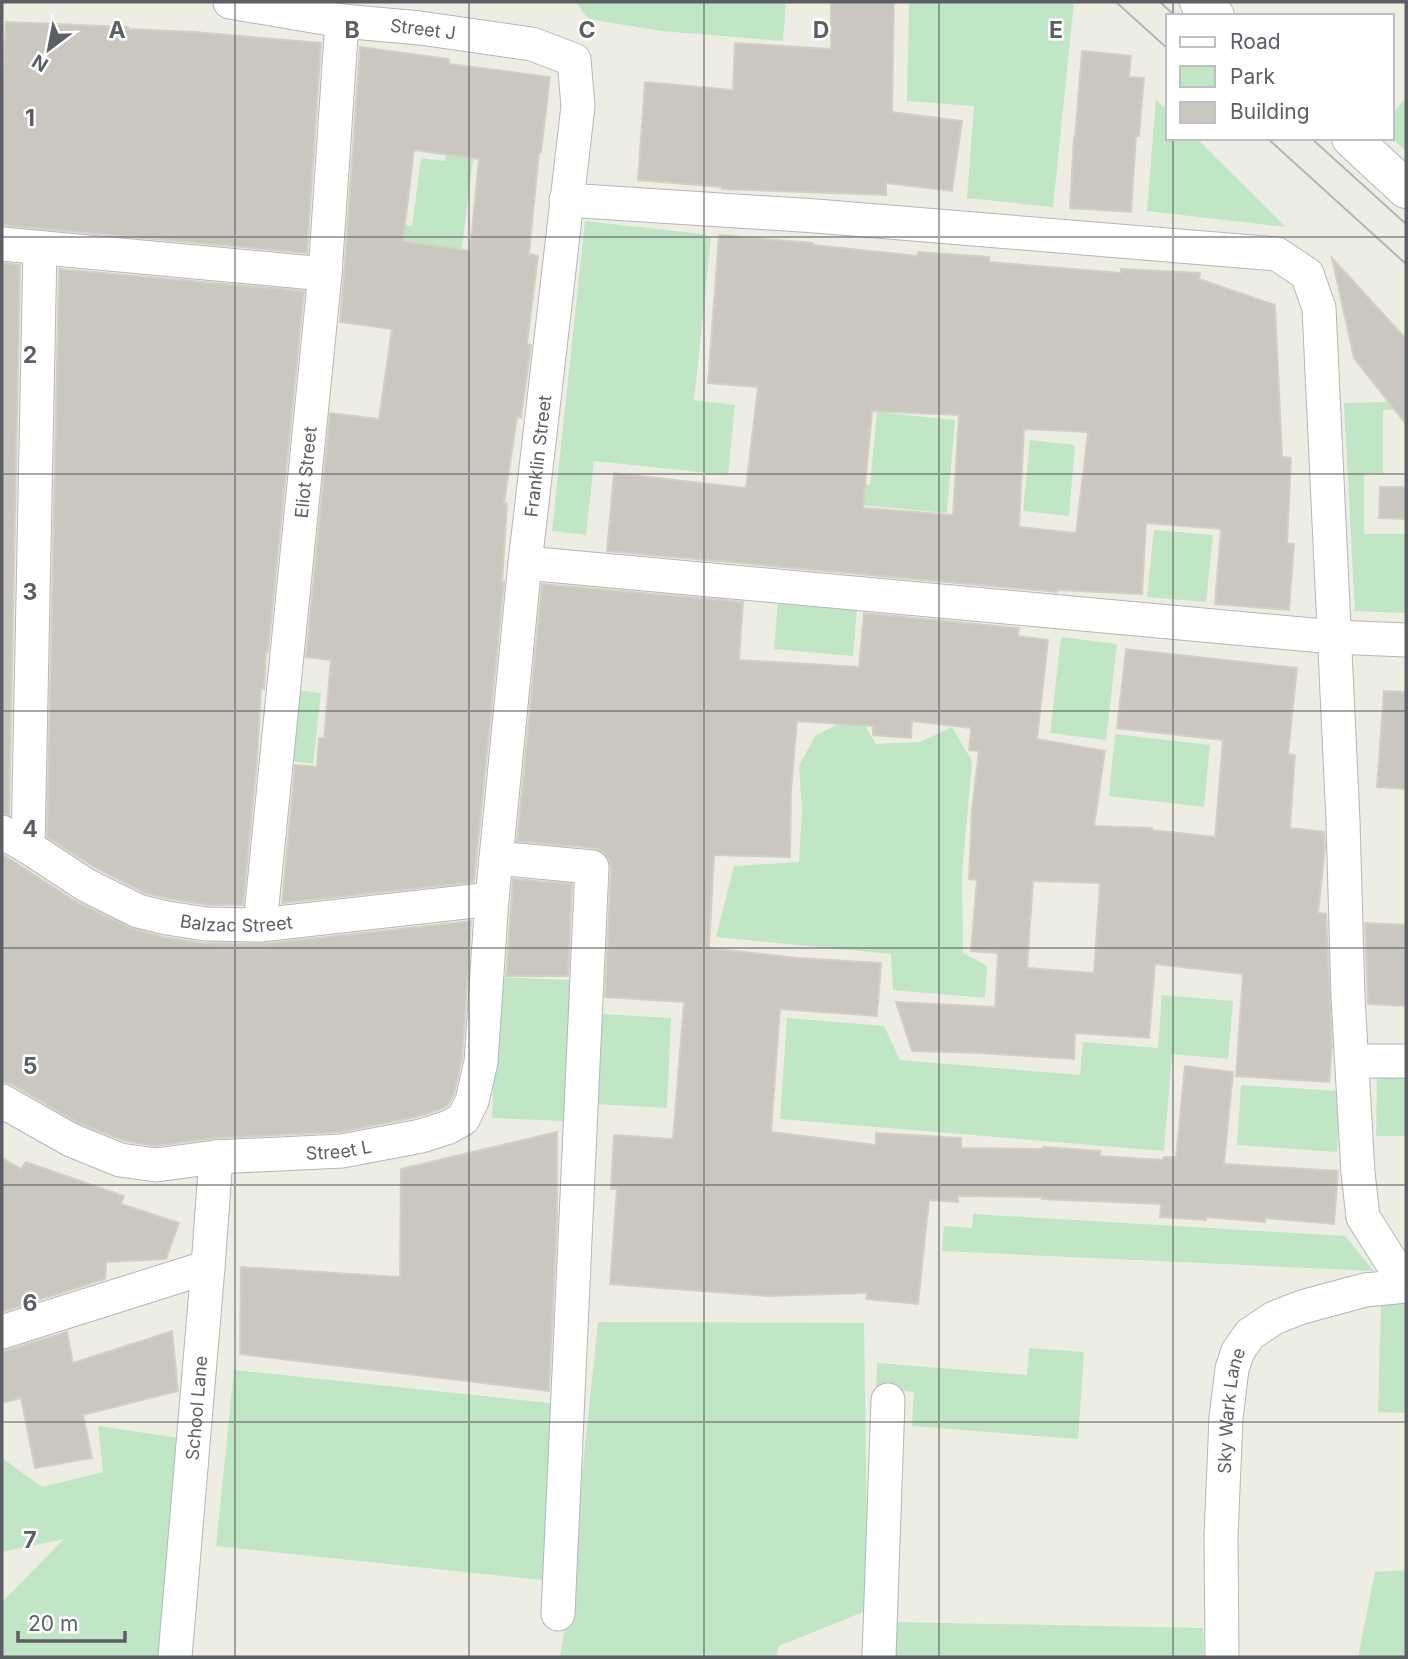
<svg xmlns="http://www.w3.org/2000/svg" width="1408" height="1659" font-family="Inter,sans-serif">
  <rect width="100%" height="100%" fill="#eeede4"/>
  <path fill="#c1e6c5" d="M 576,2 L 786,2 L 783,41 L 661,31 L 588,19 Z
    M 909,2 L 1074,2 L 1053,207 L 967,198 L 974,106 L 907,101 Z
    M 1406,98 L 1406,151 L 1392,138 L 1392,114 Z
    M 1156,99 L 1168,112 L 1168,138 L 1196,138 L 1286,227 L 1147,211 Z
    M 447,148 L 474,151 L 456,295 L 425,367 L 441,246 L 397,239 L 400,224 L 412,226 L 421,158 L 445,161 Z
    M 585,221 L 703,234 L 711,238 L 694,400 L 735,405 L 728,475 L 594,461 L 586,535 L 552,531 Z
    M 1406,386 L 1406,409 L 1383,410 L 1383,473 L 1364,473 L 1364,534 L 1406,534 L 1406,613 L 1355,611 L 1344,403 L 1384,402 Z
    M 877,412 L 955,420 L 947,513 L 861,505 L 817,480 L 870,485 Z
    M 1030,440 L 1075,445 L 1069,516 L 1023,511 Z
    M 1154,530 L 1213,535 L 1206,602 L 1147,597 Z
    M 778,602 L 857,609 L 853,656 L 774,649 Z
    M 1061,637 L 1117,644 L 1106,740 L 1050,733 Z
    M 294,690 L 321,693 L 313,764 L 286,760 Z
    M 858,714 L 876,744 L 920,742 L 952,727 L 972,761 L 962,874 L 963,953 L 987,966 L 985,998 L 893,990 L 891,954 L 716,937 L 734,866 L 799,862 L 802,811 L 799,766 L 815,736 Z
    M 1115,734 L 1210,745 L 1204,807 L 1109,796 Z
    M 498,977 L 570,980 L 564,1121 L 492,1118 Z
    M 1162,995 L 1233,1001 L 1228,1059 L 1172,1054 L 1164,1151 L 780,1119 L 787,1018 L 884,1026 L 900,1060 L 1080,1075 L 1083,1042 L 1158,1048 Z
    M 601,1014 L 671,1018 L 667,1108 L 596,1104 Z
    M 1377,1077 L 1406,1077 L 1406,1136 L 1376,1136 Z
    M 1241,1085 L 1340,1091 L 1337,1152 L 1237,1145 Z
    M 973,1214 L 1345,1236 L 1374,1271 L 942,1251 L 944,1226 L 972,1228 Z
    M 1381,1302 L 1406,1303 L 1406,1413 L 1378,1412 Z
    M 598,1322 L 864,1323 L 868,1610 L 779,1646 L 776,1657 L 560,1657 L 568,1611 Z
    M 1029,1348 L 1084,1352 L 1078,1439 L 912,1426 L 914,1392 L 876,1388 L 877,1363 L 1027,1375 Z
    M 234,1370 L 569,1405 L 552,1581 L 216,1546 Z
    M 98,1426 L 193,1440 L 164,1657 L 2,1657 L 2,1602 L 64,1539 L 2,1552 L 2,1458 L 42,1487 L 103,1472 Z
    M 1406,1570 L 1406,1657 L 1358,1657 L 1375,1572 Z
    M 894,1622 L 1203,1628 L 1204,1657 L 894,1657 Z"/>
  <path fill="#cac7c1" stroke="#d3d0c2" stroke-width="2" fill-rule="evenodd" d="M 831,2 L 894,2 L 892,112 L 962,121 L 952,191 L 886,183 L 886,195 L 722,189 L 722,187 L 638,180 L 645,82 L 733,90 L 735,43 L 831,49 Z
    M 6,22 L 128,27 L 128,29 L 194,32 L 321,43 L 307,253 L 2,225 L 2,100 Z
    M 360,47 L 449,59 L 449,64 L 550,77 L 541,152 L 539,152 L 529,254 L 538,256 L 527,344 L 531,345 L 521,418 L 517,417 L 504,503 L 507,504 L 502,582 L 504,582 L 474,882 L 282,903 L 295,765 L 317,767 L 319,738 L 324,738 L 331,660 L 306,657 L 330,413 L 379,419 L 392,329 L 340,322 L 344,275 ZM 414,150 L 479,159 L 470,251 L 403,241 Z
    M 1082,51 L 1131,56 L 1129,77 L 1144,78 L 1139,136 L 1136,136 L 1131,212 L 1070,208 L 1074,137 L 1075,137 Z
    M 719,235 L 813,243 L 813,245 L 918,256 L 918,252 L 989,257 L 989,262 L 1121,273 L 1121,269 L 1200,273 L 1199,279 L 1275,305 L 1282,457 L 1291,458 L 1287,543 L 1294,544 L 1289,610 L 1215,604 L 1221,529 L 1146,523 L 1142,594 L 1057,590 L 1057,592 L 607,551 L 614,473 L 746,488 L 758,387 L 708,383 ZM 872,411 L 959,415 L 953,515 L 863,508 ZM 1024,429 L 1088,432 L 1076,533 L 1019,527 Z
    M 1332,258 L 1406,339 L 1406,424 L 1354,358 Z
    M 2,263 L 20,265 L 9,815 L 2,813 Z
    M 59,269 L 304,291 L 268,652 L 266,652 L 264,689 L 261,689 L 257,760 L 243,905 L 208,905 L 171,899 L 145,893 L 96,868 L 47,837 Z
    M 1380,487 L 1406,487 L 1406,519 L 1379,518 Z
    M 542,584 L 743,602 L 739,660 L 859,667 L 864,613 L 1019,628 L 1018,636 L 1048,640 L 1037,739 L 1105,751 L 1094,826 L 1152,828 L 1152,830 L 1215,837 L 1223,740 L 1117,728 L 1126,649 L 1297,668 L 1288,754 L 1295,755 L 1290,828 L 1324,832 L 1325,848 L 1318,913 L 1326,914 L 1332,1047 L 1329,1082 L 1236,1076 L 1243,974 L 1155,964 L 1149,1038 L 1075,1033 L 1074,1059 L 980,1053 L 912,1051 L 896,1002 L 995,1007 L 998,953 L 971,951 L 977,880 L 969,879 L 972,810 L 979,751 L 969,750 L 971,728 L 912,721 L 911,738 L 873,735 L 873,726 L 797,721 L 791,790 L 790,857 L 714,855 L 709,948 L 798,958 L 881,963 L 877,1016 L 780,1009 L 771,1132 L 876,1145 L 876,1133 L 961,1138 L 961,1148 L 1044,1149 L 1044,1147 L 1100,1151 L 1100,1156 L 1163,1160 L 1164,1157 L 1176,1157 L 1185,1066 L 1233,1072 L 1224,1164 L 1338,1171 L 1334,1224 L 1265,1218 L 1265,1222 L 1206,1217 L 1206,1220 L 1160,1217 L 1161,1204 L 1042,1199 L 1042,1197 L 958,1196 L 958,1202 L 929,1200 L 918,1304 L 866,1299 L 867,1293 L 767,1296 L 610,1284 L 617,1189 L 611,1189 L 614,1135 L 673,1139 L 684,1002 L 605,997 L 611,868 L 609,859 L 603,852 L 594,848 L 517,841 ZM 1033,881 L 1100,883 L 1094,973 L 1027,968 Z
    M 1384,691 L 1406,692 L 1406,789 L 1377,787 Z
    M 2,854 L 75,901 L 130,928 L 163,937 L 203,943 L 262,944 L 471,921 L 462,1059 L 454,1094 L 448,1105 L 441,1109 L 416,1117 L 340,1132 L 215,1138 L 156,1146 L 125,1141 L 79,1123 L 11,1084 L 2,1082 Z
    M 513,879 L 572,884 L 568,976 L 506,976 Z
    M 1365,923 L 1406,925 L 1406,1006 L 1368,1004 Z
    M 557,1132 L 557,1217 L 549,1391 L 240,1354 L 241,1267 L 400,1277 L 401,1169 Z
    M 2,1158 L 21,1169 L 26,1162 L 124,1196 L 121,1204 L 179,1223 L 166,1259 L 106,1262 L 105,1279 L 2,1312 Z
    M 172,1331 L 178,1391 L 83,1415 L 92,1458 L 35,1468 L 21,1398 L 2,1403 L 2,1351 L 8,1350 L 67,1332 L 73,1363 Z"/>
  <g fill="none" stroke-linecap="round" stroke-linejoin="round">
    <defs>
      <g id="street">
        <path d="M 566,200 L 816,216 L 1277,254 L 1307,274 L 1319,308 L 1343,821 L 1348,997 L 1358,1173 L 1363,1217 L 1406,1285"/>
        <path d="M 2,244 L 325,274"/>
        <path d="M 525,563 L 1334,637 L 1406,640"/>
        <path id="s1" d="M 2,832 L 28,847 L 86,885 L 138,911 L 167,918 L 206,924 L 260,925 L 492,899"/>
        <path d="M 28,847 L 40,248"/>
        <path d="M 496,858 L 592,867 L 558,1614"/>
        <path id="s2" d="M 260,925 L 325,274 L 342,21"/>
        <path d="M 1352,1061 L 1406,1061"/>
        <path id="s3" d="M 2,1101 L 71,1140 L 120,1160 L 156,1165 L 216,1157 L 342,1151 L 421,1136 L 449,1127 L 463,1119 L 472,1101 L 481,1062 L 492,899 L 525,563 L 578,106 L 574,60 L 532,44 L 420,28 L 342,21 L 230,2"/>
        <path d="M 2,1332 L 208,1267"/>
        <path id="s4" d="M 175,1657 L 208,1267 L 216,1157"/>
        <path d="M 879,1657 L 888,1400"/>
        <path id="s5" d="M 1222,1657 L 1221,1536 L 1226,1418 L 1232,1369 L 1238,1351 L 1250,1334 L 1274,1318 L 1302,1307 L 1365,1290 L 1406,1286"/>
      </g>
      <path id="secondary" d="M 1199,2 L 1215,16
        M 1351,138 L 1406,189"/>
    </defs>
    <use href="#street" stroke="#b4b6bb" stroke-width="35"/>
    <use href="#secondary" stroke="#b5b8be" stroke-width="40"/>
    <use href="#street" stroke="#fff" stroke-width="33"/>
    <use href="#secondary" stroke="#fff" stroke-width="38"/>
    <path stroke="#b5b6b6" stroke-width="2" d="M 1116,2 L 1168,49
      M 1160,2 L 1175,16
      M 1267,138 L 1406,264
      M 1311,138 L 1406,224"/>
  </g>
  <path fill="none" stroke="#5c5f64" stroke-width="2" stroke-opacity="0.55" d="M 235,2 L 235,1657M 469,2 L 469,1657M 704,2 L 704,1657M 939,2 L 939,1657M 1173,2 L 1173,16M 1173,138 L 1173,1657M 2,237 L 1406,237M 2,474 L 1406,474M 2,711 L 1406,711M 2,948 L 1406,948M 2,1185 L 1406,1185M 2,1422 L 1406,1422"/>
  <g text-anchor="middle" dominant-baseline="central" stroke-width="5" stroke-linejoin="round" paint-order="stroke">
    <g font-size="18" fill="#5c5f64" stroke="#fff">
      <text transform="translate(423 29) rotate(7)">Street J</text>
      <text stroke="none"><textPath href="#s3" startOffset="1150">Franklin Street</textPath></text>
      <text stroke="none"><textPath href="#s2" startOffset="455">Eliot Street</textPath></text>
      <text stroke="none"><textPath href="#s1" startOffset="257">Balzac Street</textPath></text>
      <text stroke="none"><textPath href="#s3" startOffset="352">Street L</textPath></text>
      <text stroke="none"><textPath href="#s4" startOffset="250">School Lane</textPath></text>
      <text stroke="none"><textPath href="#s5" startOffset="247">Sky Wark Lane</textPath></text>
    </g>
  </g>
  <g font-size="23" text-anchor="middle" font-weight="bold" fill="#5c5f64" stroke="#fff" stroke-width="5" stroke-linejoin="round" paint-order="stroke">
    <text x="117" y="38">A</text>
    <text x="352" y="38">B</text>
    <text x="587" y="38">C</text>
    <text x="821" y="38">D</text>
    <text x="1056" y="38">E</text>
    <text x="30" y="126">1</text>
    <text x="30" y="363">2</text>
    <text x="30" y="600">3</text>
    <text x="30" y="837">4</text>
    <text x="30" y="1074">5</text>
    <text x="30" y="1311">6</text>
    <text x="30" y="1548">7</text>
  </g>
  <rect width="1408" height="1659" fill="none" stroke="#5c5f64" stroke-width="7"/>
  <rect x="1166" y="14" width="228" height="126" fill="#ffffff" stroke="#bebfc1" stroke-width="2"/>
  <rect x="1180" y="37" width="35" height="10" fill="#ffffff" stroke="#bebfc1" stroke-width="2"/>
  <text x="1230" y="49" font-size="21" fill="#5c5f64">Road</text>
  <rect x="1180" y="66" width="35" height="21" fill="#c1e6c5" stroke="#bebfc1" stroke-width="2"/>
  <text x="1230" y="84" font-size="21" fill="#5c5f64">Park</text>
  <rect x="1180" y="102" width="35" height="21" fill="#cac7c1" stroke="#bebfc1" stroke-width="2"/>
  <text x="1230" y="119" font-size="21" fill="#5c5f64">Building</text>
  <g transform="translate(49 49) rotate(212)" stroke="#ffffff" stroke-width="5" paint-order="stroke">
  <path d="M0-5L12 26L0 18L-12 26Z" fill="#5c5f64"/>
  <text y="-10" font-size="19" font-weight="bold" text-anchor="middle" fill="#5c5f64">N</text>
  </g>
  <path d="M18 1631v10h107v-10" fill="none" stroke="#5c5f64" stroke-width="3.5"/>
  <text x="28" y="1631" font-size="21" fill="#5c5f64" stroke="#ffffff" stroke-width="5" paint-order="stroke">20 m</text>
</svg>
